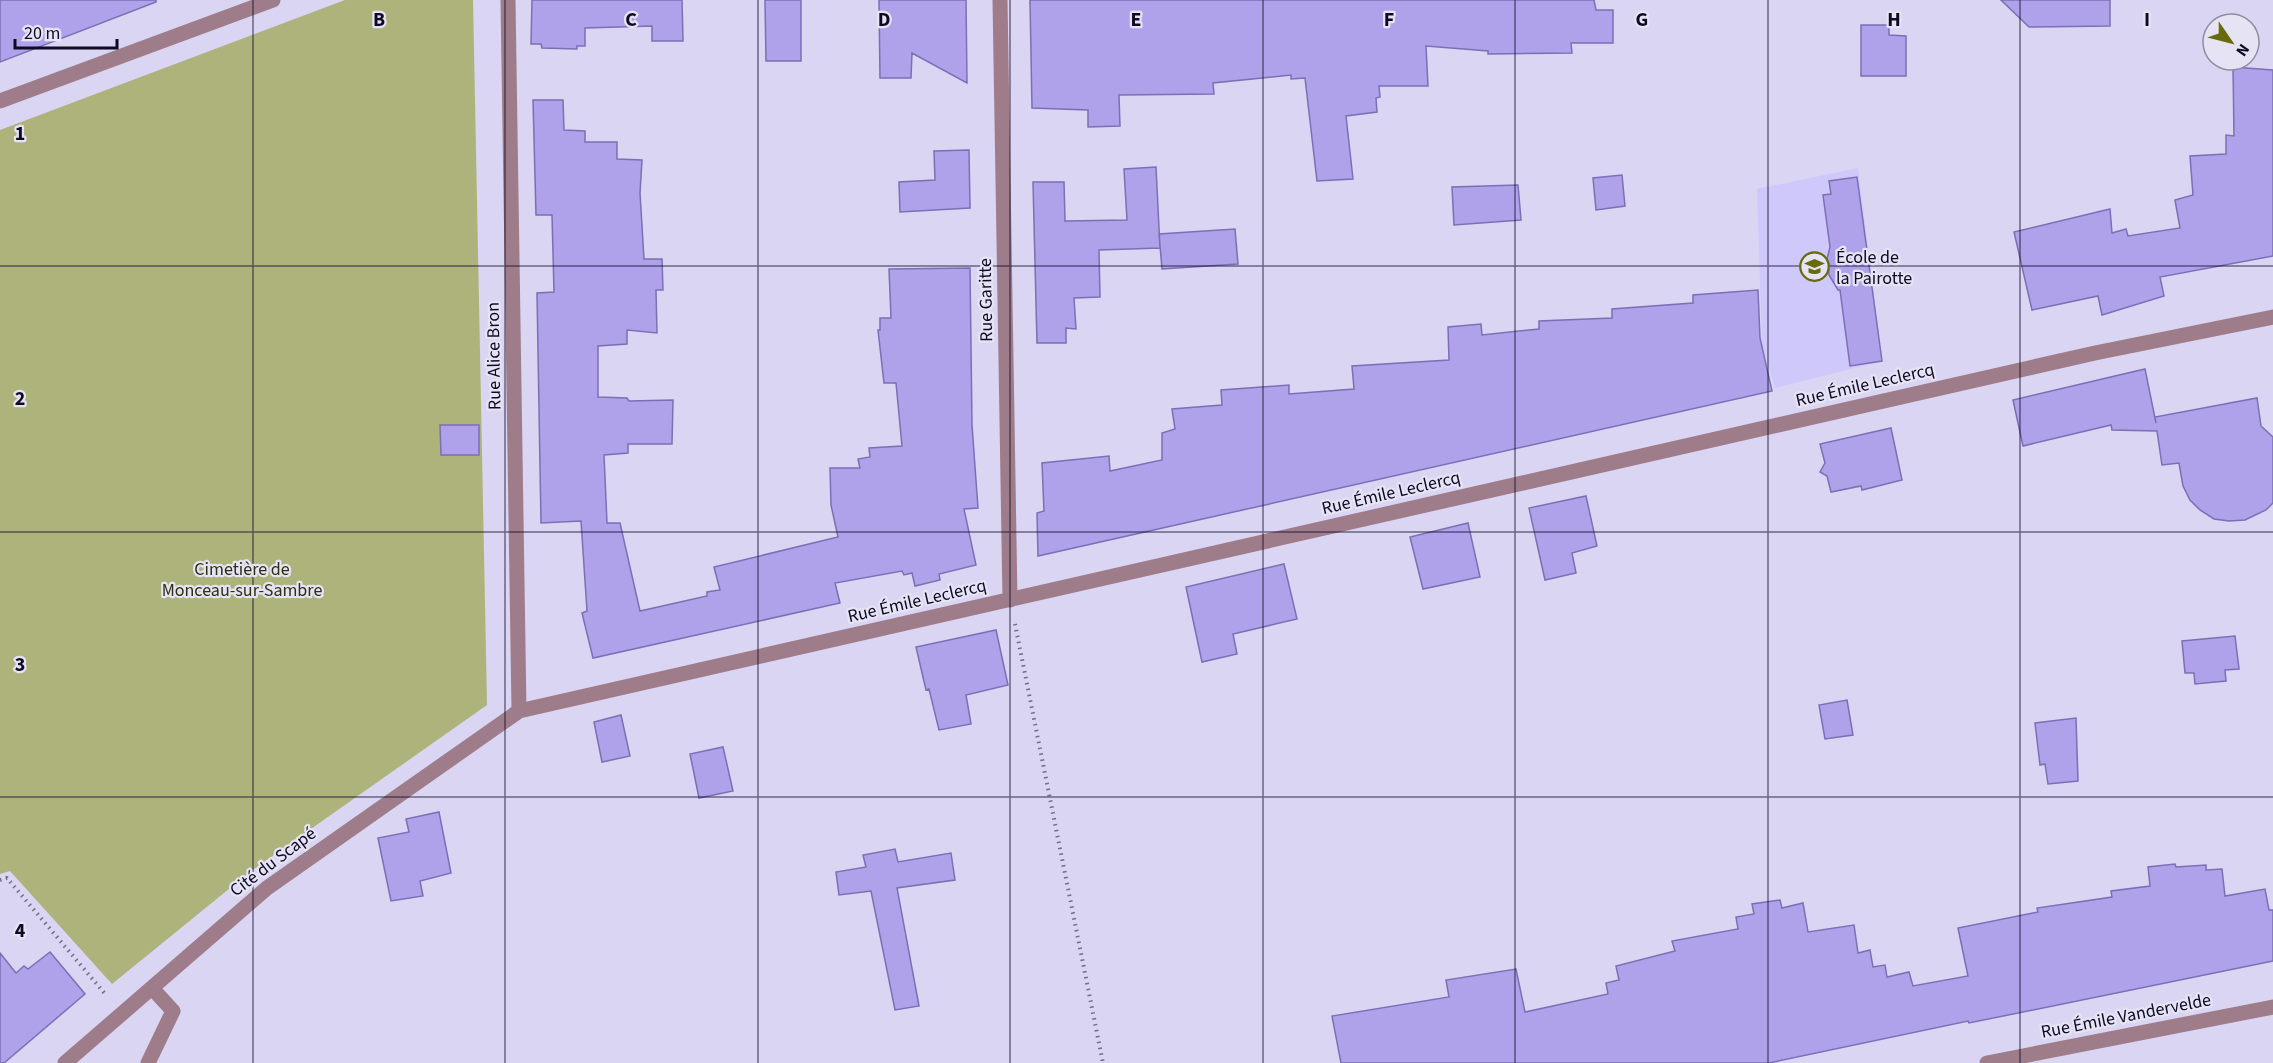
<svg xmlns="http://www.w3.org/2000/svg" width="2273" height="1063" font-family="'Source Sans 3',sans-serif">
  <rect width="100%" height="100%" fill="#d9d5f3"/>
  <path fill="#cfc8fa" d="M 1858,168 L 1882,361 L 1775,388 L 1762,344 L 1757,189 Z"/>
  <path fill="#aeb27b" d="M 345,0 L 473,0 L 487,705 L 251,871 L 112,984 L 10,871 L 0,874 L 0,130 Z"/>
  <path fill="#afa2eb" stroke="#7d6fb4" stroke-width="1.5" d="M 0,0 L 156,0 L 156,2 L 0,62 Z
    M 532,0 L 682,0 L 683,41 L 652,41 L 652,26 L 585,28 L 585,46 L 577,46 L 577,49 L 542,48 L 541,44 L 531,44 Z
    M 765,0 L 801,0 L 801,61 L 766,61 Z
    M 879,0 L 966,0 L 967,83 L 912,53 L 911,78 L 880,78 Z
    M 1030,0 L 1594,0 L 1596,10 L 1613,10 L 1613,43 L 1571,43 L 1572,53 L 1488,54 L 1488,51 L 1426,46 L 1428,86 L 1379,86 L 1380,97 L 1376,98 L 1377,112 L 1346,116 L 1353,179 L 1317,181 L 1305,78 L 1291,79 L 1291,75 L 1213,83 L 1214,94 L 1119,95 L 1120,126 L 1088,127 L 1088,110 L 1032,108 Z
    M 2001,0 L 2110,0 L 2110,26 L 2029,27 Z
    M 1861,25 L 1889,25 L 1889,35 L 1906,36 L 1906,76 L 1861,76 Z
    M 2233,67 L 2273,70 L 2273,256 L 2160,277 L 2164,296 L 2102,315 L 2098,296 L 2032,310 L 2014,232 L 2110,209 L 2112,233 L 2126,229 L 2128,236 L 2180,228 L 2175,200 L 2193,195 L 2190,156 L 2226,154 L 2226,135 L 2234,136 Z
    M 533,100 L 563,100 L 564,130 L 585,131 L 585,142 L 617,142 L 617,159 L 642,160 L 640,193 L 644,259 L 662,259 L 663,290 L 656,290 L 657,333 L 627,330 L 627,344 L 598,346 L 598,397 L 627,398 L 629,401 L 673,400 L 672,444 L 628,444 L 628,453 L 604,455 L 607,523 L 620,523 L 640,611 L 707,596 L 707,592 L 720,590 L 714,567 L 838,537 L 831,505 L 830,468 L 860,468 L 858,459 L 870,457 L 869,448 L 902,446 L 896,383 L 884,383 L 878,330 L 880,330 L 880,318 L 891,318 L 889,269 L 970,268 L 972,425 L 978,508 L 964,509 L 976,565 L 939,574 L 940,580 L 915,586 L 912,573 L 904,575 L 902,571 L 835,583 L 840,603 L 593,658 L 582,613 L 587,611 L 581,521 L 541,523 L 537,293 L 554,292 L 552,215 L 536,215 Z
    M 969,150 L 970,208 L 900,212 L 899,182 L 935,180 L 934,151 Z
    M 1156,167 L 1160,248 L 1099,250 L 1100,297 L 1074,298 L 1076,329 L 1066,328 L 1066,343 L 1037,343 L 1033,182 L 1064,182 L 1065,221 L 1127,220 L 1124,169 Z
    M 1622,175 L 1625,206 L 1596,210 L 1593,178 Z
    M 1857,177 L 1882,361 L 1850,366 L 1840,290 L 1838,290 L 1829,275 L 1827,259 L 1830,247 L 1823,195 L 1831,194 L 1829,181 Z
    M 1518,185 L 1521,220 L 1454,225 L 1452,187 Z
    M 1235,229 L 1238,264 L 1162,269 L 1159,234 Z
    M 1758,290 L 1760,338 L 1772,391 L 1038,556 L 1037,513 L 1044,511 L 1042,463 L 1109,456 L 1110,471 L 1162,460 L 1162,433 L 1175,429 L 1172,409 L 1222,405 L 1221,390 L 1289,385 L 1289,394 L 1354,389 L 1352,366 L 1449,360 L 1448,327 L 1481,324 L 1482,335 L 1539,329 L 1539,321 L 1612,318 L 1612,309 L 1693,303 L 1693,295 Z
    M 2145,369 L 2156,423 L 2155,417 L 2257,398 L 2261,426 L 2273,437 L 2273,503 L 2266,510 L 2245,520 L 2229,521 L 2214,519 L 2200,510 L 2190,500 L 2183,486 L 2179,463 L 2162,465 L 2157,431 L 2112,430 L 2111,425 L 2023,446 L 2013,400 Z
    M 440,425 L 479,425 L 479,455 L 441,455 Z
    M 1891,428 L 1902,480 L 1862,490 L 1861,486 L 1831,492 L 1827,476 L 1820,472 L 1825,463 L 1820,444 Z
    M 1586,496 L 1597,546 L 1572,553 L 1576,573 L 1545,580 L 1529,508 Z
    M 1468,523 L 1480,577 L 1423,589 L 1410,537 Z
    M 1284,564 L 1297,619 L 1233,634 L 1237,654 L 1202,662 L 1186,587 Z
    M 996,630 L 1008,685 L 966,695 L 971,724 L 939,730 L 929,689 L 926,690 L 916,647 Z
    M 2235,636 L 2239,669 L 2225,670 L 2226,681 L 2195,684 L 2194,673 L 2185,673 L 2182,641 Z
    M 1847,700 L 1853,735 L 1825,739 L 1819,705 Z
    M 621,715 L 630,756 L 602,762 L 594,722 Z
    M 2076,718 L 2078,781 L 2048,784 L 2045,764 L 2040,765 L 2035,723 Z
    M 723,747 L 733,791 L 699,798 L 690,754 Z
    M 439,812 L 451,873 L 420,881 L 423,896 L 391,901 L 378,838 L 409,832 L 406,819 Z
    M 895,849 L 898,862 L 951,853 L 955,880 L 897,888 L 919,1006 L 895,1010 L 871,891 L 839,895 L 836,872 L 866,867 L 863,855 Z
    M 2175,864 L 2176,867 L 2206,865 L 2206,870 L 2222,869 L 2225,896 L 2265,889 L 2269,910 L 2273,910 L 2273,961 L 1969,1023 L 1968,1021 L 1769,1063 L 1341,1063 L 1332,1016 L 1449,997 L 1446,980 L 1516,969 L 1525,1012 L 1608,994 L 1606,983 L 1619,980 L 1616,966 L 1675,951 L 1672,941 L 1738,929 L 1736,917 L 1754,914 L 1752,904 L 1780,900 L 1782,908 L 1803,903 L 1808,932 L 1854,925 L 1858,953 L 1870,950 L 1873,967 L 1885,965 L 1887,977 L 1909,972 L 1913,986 L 1968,976 L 1958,928 L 2038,912 L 2037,908 L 2112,897 L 2111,891 L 2150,886 L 2148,867 Z
    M 50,952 L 85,994 L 4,1063 L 0,1063 L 0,953 L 16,973 L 24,966 L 28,969 Z"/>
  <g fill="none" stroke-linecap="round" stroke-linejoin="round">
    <path stroke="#736e8a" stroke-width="4" stroke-dasharray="1.5 4.5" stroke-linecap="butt" d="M 1015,624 L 1103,1063
      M 0,880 L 7,878 L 106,995"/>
    <path stroke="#9e7c8a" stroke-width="15" d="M 148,1063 L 173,1011 L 152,988"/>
    <path stroke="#9e7c8a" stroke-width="15" d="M 508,0 L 519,711
      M 1000,0 L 1010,600
      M 0,101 L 273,0
      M 65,1063 L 267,888 L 519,711 L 2095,353 L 2273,317
      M 1987,1063 L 2273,1007"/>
  </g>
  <path fill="none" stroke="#100924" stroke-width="1.5" stroke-opacity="0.55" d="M 253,0 L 253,1063M 505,0 L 505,1063M 758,0 L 758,1063M 1010,0 L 1010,1063M 1263,0 L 1263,1063M 1515,0 L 1515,1063M 1768,0 L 1768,1063M 2020,0 L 2020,1063M 0,266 L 2273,266M 0,532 L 2273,532M 0,797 L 2273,797"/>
  <defs>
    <symbol id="school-ring" viewBox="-11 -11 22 22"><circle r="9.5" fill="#e6e4f4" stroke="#686b0d" stroke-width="1.5"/><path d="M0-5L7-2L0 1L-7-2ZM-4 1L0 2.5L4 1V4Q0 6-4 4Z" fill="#686b0d"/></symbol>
  </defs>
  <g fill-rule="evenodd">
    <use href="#school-ring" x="1798" y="250" width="33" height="33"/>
  </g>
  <g text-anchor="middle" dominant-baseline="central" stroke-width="4.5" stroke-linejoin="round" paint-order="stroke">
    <g font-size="18" fill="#100924" stroke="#e6e4f4" text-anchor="start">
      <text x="1836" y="257">École de<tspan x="1836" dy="21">la Pairotte</tspan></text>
    </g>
    <g font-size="18" fill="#100924" stroke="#e6e4f4">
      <text transform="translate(986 300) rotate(-91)">Rue Garitte</text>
      <text transform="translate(494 356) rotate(-91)">Rue Alice Bron</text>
      <text transform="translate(1865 385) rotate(-13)">Rue Émile Leclercq</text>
      <text transform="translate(1391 493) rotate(-13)">Rue Émile Leclercq</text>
      <text transform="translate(917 601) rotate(-13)">Rue Émile Leclercq</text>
      <text transform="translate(273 862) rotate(-37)">Cité du Scapé</text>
      <text transform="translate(2126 1016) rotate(-11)">Rue Émile Vandervelde</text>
    </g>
    <g font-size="18" fill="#2d2f10" stroke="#e6e4f4">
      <text x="242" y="569">Cimetière de<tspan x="242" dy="21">Monceau-sur-Sambre</tspan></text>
    </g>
  </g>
  <g font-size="20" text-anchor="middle" font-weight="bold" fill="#100924" stroke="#e6e4f4" stroke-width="4.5" stroke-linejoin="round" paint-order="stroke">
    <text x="379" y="26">B</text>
    <text x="631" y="26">C</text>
    <text x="884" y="26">D</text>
    <text x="1136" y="26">E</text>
    <text x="1389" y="26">F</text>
    <text x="1642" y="26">G</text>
    <text x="1894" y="26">H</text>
    <text x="2147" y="26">I</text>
    <text x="20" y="140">1</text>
    <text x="20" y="405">2</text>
    <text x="20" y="671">3</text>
    <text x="20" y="937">4</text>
  </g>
  <g transform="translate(2231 42) rotate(125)"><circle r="28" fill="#e6e4f4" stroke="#908ca1" stroke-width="1.5"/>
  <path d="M0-4.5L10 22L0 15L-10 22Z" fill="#686b0d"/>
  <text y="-9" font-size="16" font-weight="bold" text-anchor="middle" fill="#100924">N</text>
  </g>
  <path d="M15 39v9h102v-9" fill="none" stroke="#100924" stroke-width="3"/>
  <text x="24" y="39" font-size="18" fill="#100924" stroke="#e6e4f4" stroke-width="4.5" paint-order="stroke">20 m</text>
</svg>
